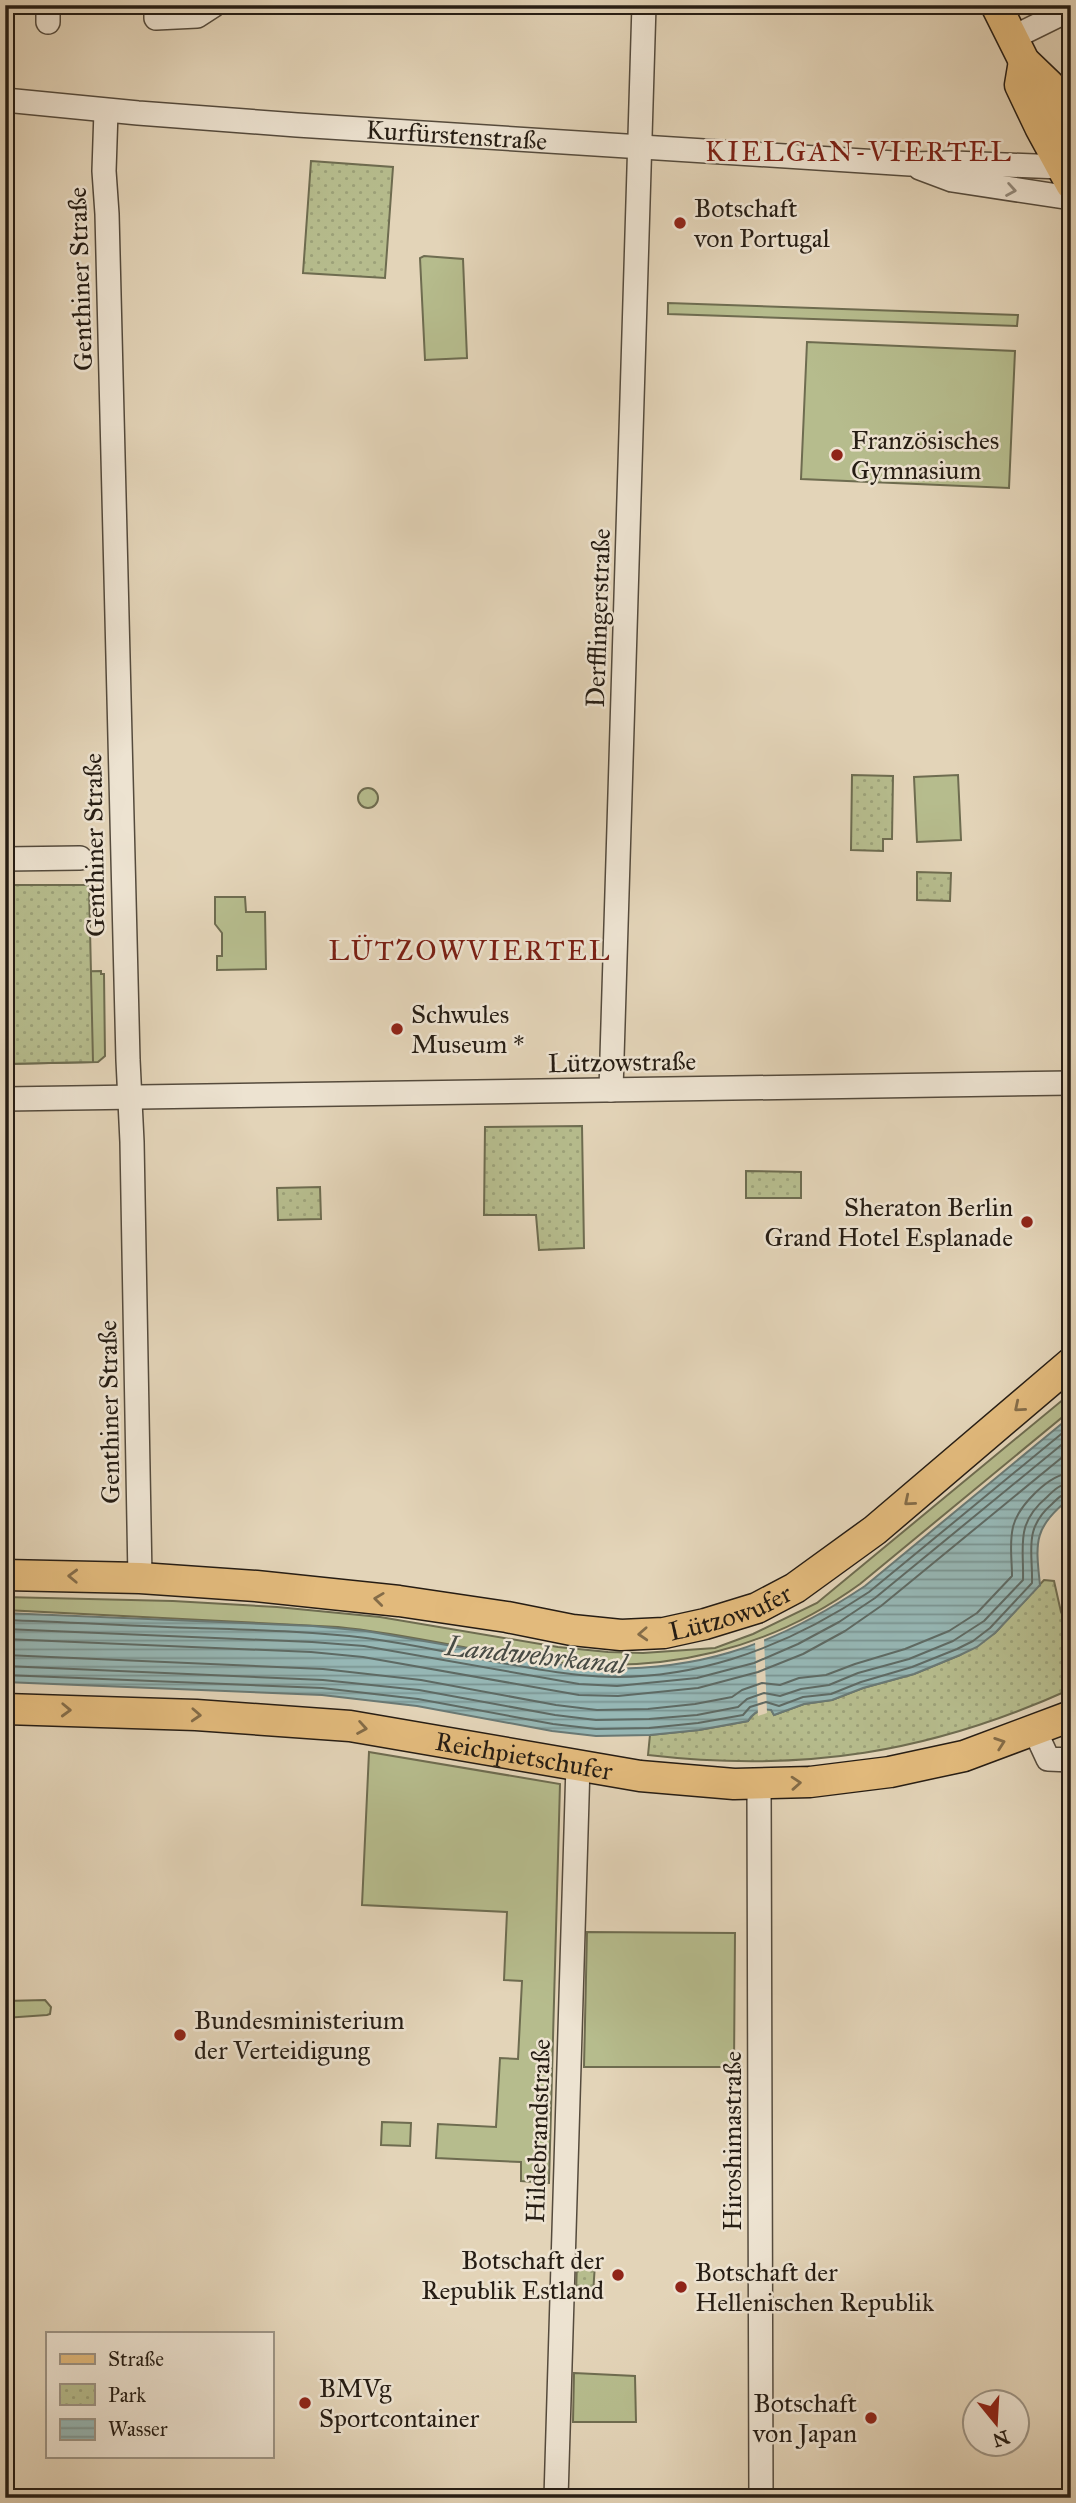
<svg xmlns="http://www.w3.org/2000/svg" width="1076" height="2503" font-family="'IM FELL Great Primer',serif">
  <defs>
    <pattern id="park-dots" width="8" height="8" patternUnits="userSpaceOnUse" patternTransform="scale(1.75)"><rect width="8" height="8" fill="#b6bc8d"/><path d="M2 2h.1M6 6h.1" fill="none" stroke="#9ca179" stroke-width="1.8" stroke-linecap="round"/></pattern>
    <pattern id="water-rules" width="6" height="5" patternUnits="userSpaceOnUse" patternTransform="scale(1.75)"><rect width="6" height="5" fill="#96b7b5"/><path d="M0 2.5h6" fill="none" stroke="#7a9492"/></pattern>
  </defs>
  <rect width="100%" height="100%" fill="#e3d4b8"/>
  <filter id="stains"><feTurbulence type="fractalNoise" baseFrequency=".00286" numOctaves="4"/><feColorMatrix values="0 0 0 0 .2 0 0 0 0 .09 0 0 0 0 .02 0 0 0 .5 -.17"/></filter>
  <radialGradient id="worn" r=".72"><stop offset=".6" stop-color="#630" stop-opacity="0"/><stop offset="1" stop-color="#630" stop-opacity=".3"/></radialGradient>
  <path fill="#b6bc8d" stroke="#6e6c50" stroke-width="2" d="M 424,256 L 463,259 L 467,358 L 425,360 L 420,258 Z
    M 668,303 L 1018,315 L 1017,326 L 668,314 Z
    M 807,342 L 1015,351 L 1009,488 L 801,479 Z
    M 958,775 L 961,840 L 917,842 L 914,777 Z
    M358 798a10 10 0 1 1 20 0a10 10 0 1 1-20 0Z
    M 215,897 L 245,897 L 246,912 L 265,912 L 266,969 L 217,970 L 217,956 L 222,956 L 222,933 L 215,924 Z
    M 101,971 L 101,974 L 104,974 L 105,1056 L 98,1062 L 5,1064 L 5,1000 L 49,972 Z
    M 1071,1393 L 1071,1410 L 860,1584 C 769,1650 664,1674 553,1662 C 481,1653 410,1634 338,1627 L 5,1610 L 5,1597 L 173,1601 L 277,1607 L 380,1617 L 558,1647 L 608,1652 L 643,1653 L 715,1648 L 753,1634 L 817,1603 Z
    M 369,1752 L 560,1784 L 549,2183 L 521,2181 L 521,2162 L 436,2158 L 438,2124 L 496,2127 L 500,2058 L 518,2059 L 522,1981 L 504,1980 L 507,1912 L 362,1905 Z
    M 587,1932 L 735,1933 L 734,2067 L 584,2067 Z
    M 45,2000 L 51,2007 L 50,2014 L 47,2015 L 5,2018 L 5,2001 Z
    M 382,2122 L 411,2123 L 410,2146 L 381,2145 Z
    M 574,2373 L 635,2376 L 636,2422 L 573,2422 Z"/>
  <path fill="url(#park-dots)" stroke="#6e6c50" stroke-width="2" d="M 311,161 L 393,167 L 385,278 L 303,273 Z
    M 852,775 L 893,776 L 892,839 L 883,839 L 883,851 L 851,850 Z
    M 917,872 L 951,873 L 950,901 L 917,900 Z
    M 5,885 L 89,885 L 93,1062 L 5,1064 Z
    M 582,1126 L 584,1248 L 539,1250 L 536,1215 L 484,1215 L 485,1127 Z
    M 746,1171 L 801,1172 L 801,1198 L 746,1198 Z
    M 320,1187 L 321,1219 L 278,1220 L 277,1188 Z
    M 1044,1580 L 1054,1581 L 1061,1612 L 1071,1633 L 1071,1689 C 930,1753 802,1773 648,1755 L 650,1735 L 699,1730 L 748,1721 C 753,1713 761,1708 771,1709 L 774,1715 L 804,1704 L 832,1700 L 863,1688 L 914,1674 L 960,1655 L 995,1633 Z
    M 577,2263 L 595,2264 L 593,2294 L 576,2294 Z"/>
  <path fill="url(#water-rules)" stroke="#697975" stroke-width="2" d="M 1071,1416 L 1071,1497 C 1034,1528 1035,1539 1040,1585 L 995,1633 L 977,1647 L 960,1655 L 914,1674 L 863,1688 L 832,1700 L 804,1704 L 774,1715 L 771,1710 C 761,1708 753,1713 748,1721 L 699,1730 L 650,1735 L 596,1736 L 552,1731 L 417,1706 L 322,1695 L 5,1682 L 5,1613 L 313,1626 L 366,1631 L 580,1668 C 692,1674 772,1648 865,1586 Z"/>
  <path fill="#e3d4b8" d="M 764,1638 L 767,1713 L 758,1716 L 755,1641 Z"/>
  <g fill="none" stroke-linecap="round" stroke-linejoin="round">
    <path stroke="#5e6a64" stroke-width="2" d="M 5,1620 C 69,1622 132,1626 196,1628 C 253,1630 309,1631 366,1638 C 437,1647 508,1668 580,1675 C 685,1686 784,1649 869,1592 L 1071,1426
      M 5,1629 L 312,1642 L 364,1646 L 579,1684 L 617,1686 L 697,1678 L 754,1663 L 798,1644 L 839,1622 L 875,1598 L 1071,1437
      M 5,1639 L 311,1652 L 363,1657 L 579,1695 L 618,1696 L 698,1688 L 758,1672 L 803,1654 L 845,1631 L 881,1606 L 1071,1450
      M 5,1655 L 323,1669 L 421,1680 L 556,1705 L 597,1710 L 648,1709 L 695,1704 L 732,1697 L 742,1690 L 762,1683 L 780,1685 L 799,1678 L 826,1675 L 855,1664 L 905,1649 L 949,1631 L 977,1613 L 1012,1576 C 1012,1559 1009,1544 1013,1527 C 1018,1506 1049,1474 1071,1473
      M 5,1666 L 323,1680 L 419,1690 L 555,1715 L 596,1720 L 649,1719 L 697,1715 L 738,1707 L 747,1699 L 764,1693 L 780,1696 L 801,1689 L 829,1685 L 858,1673 L 909,1659 L 953,1641 L 984,1621 L 1023,1580 C 1024,1545 1015,1524 1047,1497 C 1054,1490 1060,1484 1071,1483
      M 5,1675 L 322,1688 L 418,1699 L 553,1724 L 596,1729 L 649,1728 L 698,1723 L 743,1715 L 750,1707 L 766,1702 L 779,1706 L 803,1697 L 831,1694 L 861,1682 L 912,1667 L 957,1649 L 973,1641 L 990,1628 L 1032,1583 C 1033,1551 1023,1529 1052,1504 C 1058,1498 1063,1493 1071,1492"/>
    <defs>
      <g id="minor">
        <path d="M 48,5 L 48,22"/>
        <path d="M 156,5 L 156,18 L 197,16 L 214,5"/>
        <path d="M 1012,38 L 1071,9"/>
        <path id="s1" d="M 5,100 L 138,113 L 297,125 L 910,164 L 953,163 L 1061,167"/>
        <path d="M 106,111 L 104,171 L 107,214 L 128,1060 L 132,1142 L 140,1578"/>
        <path d="M 920,168 L 952,180 L 1071,198"/>
        <path d="M 5,859 L 80,858"/>
        <path d="M 611,1090 L 644,5"/>
        <path d="M 5,1099 L 1071,1083"/>
        <path d="M 1035,1731 L 1048,1759 L 1071,1760"/>
        <path d="M 759,1784 L 761,2498"/>
        <path d="M 556,2498 L 578,1765"/>
      </g>
      <g id="major">
        <path d="M 996,5 L 1024,61 L 1049,85 L 1071,128"/>
        <path d="M 1024,61 L 1020,85 L 1040,127 L 1071,184"/>
        <path id="s2" d="M 5,1575 L 140,1578 L 256,1586 L 399,1601 L 507,1617 L 572,1630 L 621,1635 L 664,1633 L 705,1624 L 757,1608 L 795,1588 L 875,1530 L 1071,1363"/>
        <path id="s3" d="M 5,1709 L 196,1715 L 350,1726 L 640,1776 L 734,1784 L 810,1782 L 890,1772 L 964,1756 L 1071,1716"/>
      </g>
    </defs>
    <use href="#minor" stroke="#554b3d" stroke-width="26"/>
    <use href="#major" stroke="#261d14" stroke-width="33"/>
    <use href="#minor" stroke="#ede3d1" stroke-width="23"/>
    <use href="#major" stroke="#e2ba7c" stroke-width="30"/>
  </g>
  <defs><path id="oneway-chevron" d="M-2-3.5L2.5 0L-2 3.5" fill="none" stroke-width="1.6" stroke-linecap="round" stroke-linejoin="round" transform="scale(1.75)"/></defs>
  <use stroke="#938a7c" href="#oneway-chevron" transform="translate(1011 190) rotate(10)"/>
  <g stroke="#846c48">
    <use href="#oneway-chevron" transform="translate(1019 1407) rotate(140)"/>
    <use href="#oneway-chevron" transform="translate(909 1501) rotate(140)"/>
    <use href="#oneway-chevron" transform="translate(73 1576) rotate(-178)"/>
    <use href="#oneway-chevron" transform="translate(379 1599) rotate(-173)"/>
    <use href="#oneway-chevron" transform="translate(643 1634) rotate(177)"/>
    <use href="#oneway-chevron" transform="translate(66 1710) rotate(2)"/>
    <use href="#oneway-chevron" transform="translate(196 1715) rotate(3)"/>
    <use href="#oneway-chevron" transform="translate(362 1728) rotate(10)"/>
    <use href="#oneway-chevron" transform="translate(1000 1743) rotate(-19)"/>
    <use href="#oneway-chevron" transform="translate(796 1783) rotate(-4)"/>
  </g>
  <g fill="#8f2418" stroke="#ede3d1" stroke-width="2.5">
    <circle cx="680" cy="223" r="7"/>
    <circle cx="837" cy="455" r="7"/>
    <circle cx="397" cy="1029" r="7"/>
    <circle cx="1027" cy="1222" r="7"/>
    <circle cx="180" cy="2035" r="7"/>
    <circle cx="618" cy="2275" r="7"/>
    <circle cx="681" cy="2287" r="7"/>
    <circle cx="305" cy="2403" r="7"/>
    <circle cx="871" cy="2418" r="7"/>
  </g>
  <g text-anchor="middle" dominant-baseline="central" stroke-width="5" stroke-linejoin="round" paint-order="stroke">
    <g font-size="26" fill="#261d14" stroke="#ede3d1">
      <text stroke="none"><textPath href="#s1" startOffset="453">Kurfürstenstraße</textPath></text>
      <text transform="translate(80 279) rotate(-92)">Genthiner Straße</text>
      <text transform="translate(598 618) rotate(-88)">Derfflingerstraße</text>
      <text transform="translate(94 845) rotate(-91)">Genthiner Straße</text>
      <text transform="translate(622 1062) rotate(-1)">Lützowstraße</text>
      <text transform="translate(109 1412) rotate(-91)">Genthiner Straße</text>
      <text stroke="none"><textPath href="#s2" startOffset="732">Lützowufer</textPath></text>
      <text stroke="none"><textPath href="#s3" startOffset="522">Reichpietschufer</textPath></text>
      <text transform="translate(538 2131) rotate(-88)">Hildebrandstraße</text>
      <text transform="translate(732 2141) rotate(-90)">Hiroshimastraße</text>
    </g>
    <g font-size="26" fill="#261d14" stroke="#ede3d1" text-anchor="start">
      <text x="694" y="208">Botschaft<tspan x="694" dy="30">von Portugal</tspan></text>
      <text x="851" y="440">Französisches<tspan x="851" dy="30">Gymnasium</tspan></text>
      <text x="411" y="1014">Schwules<tspan x="411" dy="30">Museum *</tspan></text>
      <text x="1013" y="1207" text-anchor="end">Sheraton Berlin<tspan x="1013" dy="30">Grand Hotel Esplanade</tspan></text>
      <text x="194" y="2020">Bundesministerium<tspan x="194" dy="30">der Verteidigung</tspan></text>
      <text x="604" y="2260" text-anchor="end">Botschaft der<tspan x="604" dy="30">Republik Estland</tspan></text>
      <text x="695" y="2272">Botschaft der<tspan x="695" dy="30">Hellenischen Republik</tspan></text>
      <text x="319" y="2388">BMVg<tspan x="319" dy="30">Sportcontainer</tspan></text>
      <text x="857" y="2403" text-anchor="end">Botschaft<tspan x="857" dy="30">von Japan</tspan></text>
    </g>
    <g font-size="28" letter-spacing="2" fill="#7a1f14" stroke="#ede3d1">
      <text x="859" y="151">KIELGAN-VIERTEL</text>
      <text x="470" y="950">LÜTZOWVIERTEL</text>
    </g>
    <g font-size="28" font-style="italic" fill="#484b44" stroke="#ede3d1">
      <text transform="translate(536 1655) rotate(6)">Landwehrkanal</text>
    </g>
  </g>
  <rect width="1076" height="2503" fill="none" stroke="#e3d4b8" stroke-width="28"/>
  <rect x="7" y="7" width="1062" height="2489" fill="none" stroke="#261d14" stroke-width="3.5"/>
  <rect x="14" y="14" width="1048" height="2475" fill="none" stroke="#261d14" stroke-width="2"/>
  <rect x="46" y="2332" width="228" height="126" fill="#ede3d1" stroke="#9d9485" stroke-width="2"/>
  <rect x="60" y="2354" width="35" height="10" fill="#e2ba7c" stroke="#9d9485" stroke-width="2"/>
  <text x="108" y="2366" font-size="21" fill="#261d14">Straße</text>
  <rect x="60" y="2384" width="35" height="21" fill="url(#park-dots)" stroke="#9d9485" stroke-width="2"/>
  <text x="108" y="2402" font-size="21" fill="#261d14">Park</text>
  <rect x="60" y="2419" width="35" height="21" fill="url(#water-rules)" stroke="#9d9485" stroke-width="2"/>
  <text x="108" y="2436" font-size="21" fill="#261d14">Wasser</text>
  <g transform="translate(996 2423) rotate(162)"><circle r="33" fill="#ede3d1" stroke="#9d9485" stroke-width="2"/>
  <path d="M0-5L12 26L0 18L-12 26Z" fill="#8f2418"/>
  <text y="-10" font-size="19" font-weight="bold" text-anchor="middle" fill="#261d14">N</text>
  </g>
  <rect width="100%" height="100%" filter="url(#stains)"/>
  <rect width="100%" height="100%" fill="url(#worn)"/>
</svg>
